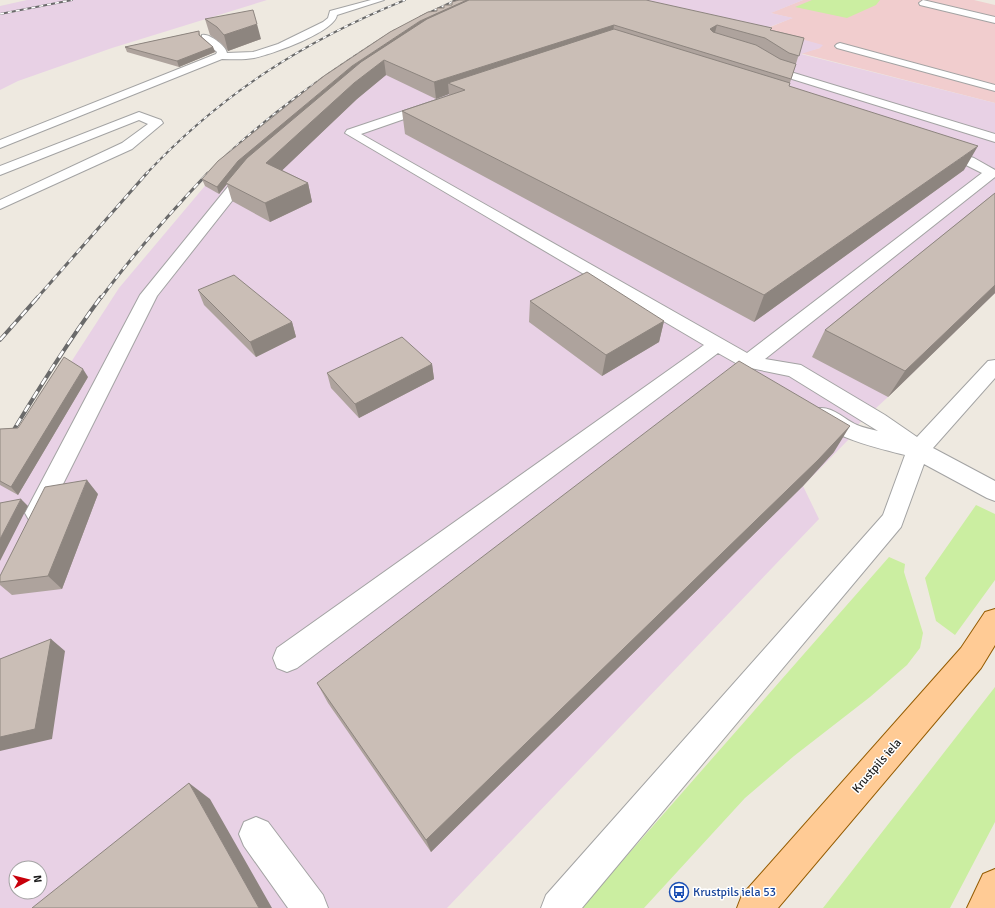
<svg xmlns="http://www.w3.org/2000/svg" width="995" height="908" font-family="Signika,sans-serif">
  <rect width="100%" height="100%" fill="#eee9e0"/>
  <path fill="#f1cdce" d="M 803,0 L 974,0 L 995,5 L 995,103 L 800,53 L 820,48 L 763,30 L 792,18 L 770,13 Z"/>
  <path fill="#e8d1e5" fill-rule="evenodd" d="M 27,0 L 267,0 L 112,48 L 18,81 L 0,90 L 0,6 Z
    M 504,0 L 803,0 L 771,13 L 793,18 L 764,29 L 823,45 L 820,48 L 801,54 L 995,103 L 995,293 L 888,397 L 851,431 L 851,437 L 803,486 L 819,519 L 447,908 L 0,908 L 0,482 L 31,424 L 119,288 L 220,168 L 444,13 L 444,10 ZM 16,868 L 40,868 L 40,892 L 16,892 Z"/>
  <path fill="#cbeea1" d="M 812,0 L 880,0 L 876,5 L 847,18 L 795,7 Z
    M 976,505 L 995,514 L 995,580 L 955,635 L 936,621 L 925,578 Z
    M 889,557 L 905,564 L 904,572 L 923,633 L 920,648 L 907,665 L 870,697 L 794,756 L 745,798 L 644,908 L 581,908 Z
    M 995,687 L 995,822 L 950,908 L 823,908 Z"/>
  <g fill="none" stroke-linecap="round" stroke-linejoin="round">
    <defs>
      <path id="minor" d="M 371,0 L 384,0 L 337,15 C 335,32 270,55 254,58 C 243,60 233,59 222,59 L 0,148 L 0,140 L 216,54 L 217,52 L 202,39 L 202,35 C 209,33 226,46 227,53 L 253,52 L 278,44 L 323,22 L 328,18 L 330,11 Z
        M 923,0 L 995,17 L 995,23 L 920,5 L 919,3 Z
        M 612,41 L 974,158 L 995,170 L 995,177 L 765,359 L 801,365 L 885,415 L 917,437 L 988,361 L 995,360 L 995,378 L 933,448 L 995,481 L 995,501 L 987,498 L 924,464 L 901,527 L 582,908 L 541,908 L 546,895 L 883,515 L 905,455 C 881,449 824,436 812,414 L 815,409 C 831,404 843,419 857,425 C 864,428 871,429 878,431 L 789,376 L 741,366 L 718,353 L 297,668 L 287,672 L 277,668 L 273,658 L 277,648 L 704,345 L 345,133 L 347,130 ZM 612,47 L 964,164 L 982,173 L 747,353 L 361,134 Z
        M 840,43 L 995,85 L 995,91 L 837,48 L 835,46 L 837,44 Z
        M 767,61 L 784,70 L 995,134 L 995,142 L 776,74 L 762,64 Z
        M 139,112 L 161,120 L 163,123 L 132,149 L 0,209 L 0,200 L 122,143 L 148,124 L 139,120 L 0,175 L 0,166 Z
        M 249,166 L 254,167 L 256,170 L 254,173 L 157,296 L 45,520 L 37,523 L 29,520 L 25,513 L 140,295 L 244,167 Z
        M 256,817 L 268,822 L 323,895 L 328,908 L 288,908 L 244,846 L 239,834 L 244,822 Z"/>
      <path id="major" d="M 995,609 L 995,645 L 981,668 L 778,908 L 737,908 L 742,895 L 961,648 L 985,612 Z
        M 995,869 L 995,908 L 967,908 L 983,874 Z"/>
    </defs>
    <use href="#minor" stroke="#a3a3a3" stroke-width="2"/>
    <use href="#major" stroke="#945b00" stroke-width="2"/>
    <use href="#minor" fill="#fff" fill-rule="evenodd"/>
    <use href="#major" fill="#ffcb95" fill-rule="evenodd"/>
    <defs>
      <path id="rail-far2" d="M 0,14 L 72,0
        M 420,17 L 456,0
        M 146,174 C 221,94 304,41 405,0
        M 207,174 C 263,117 328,72 395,30"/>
      <path id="rail-far1" d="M 37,298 L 147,173
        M 101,298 C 134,253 170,213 208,173"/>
      <path id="rail" d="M 0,340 L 38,297
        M 0,453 C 32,399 64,347 101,297"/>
    </defs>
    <use href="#rail-far2" stroke="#6a6a6a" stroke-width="2"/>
    <use href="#rail-far1" stroke="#6a6a6a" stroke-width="3"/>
    <use href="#rail" stroke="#6a6a6a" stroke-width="4"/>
    <use href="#rail-far2" stroke="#fff" stroke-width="1.5" stroke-dasharray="4" stroke-linecap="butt"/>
    <use href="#rail-far1" stroke="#fff" stroke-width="2" stroke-dasharray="6" stroke-linecap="butt"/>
    <use href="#rail" stroke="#fff" stroke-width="2.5" stroke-dasharray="8" stroke-linecap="butt"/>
  </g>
  <path fill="#aea39d" d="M 459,0 L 772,30 L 804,38 L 789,86 L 964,170 L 754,322 L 405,134 L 402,111 L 449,96 L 449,94 L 436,99 L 386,75 L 357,99 L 282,170 L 308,183 L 312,202 L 270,222 L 232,201 L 227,184 L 219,194 L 205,186 L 202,179 L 437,11 L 452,5 L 452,2 Z
    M 205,19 L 261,39 L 228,51 L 221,43 L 210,35 Z
    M 199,31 L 200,35 L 213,47 L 215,52 L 179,67 L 127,52 L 125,47 Z
    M 995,193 L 995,293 L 888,397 L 812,357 L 825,330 Z
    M 198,290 L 292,322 L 296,337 L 256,357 L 204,305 Z
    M 530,301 L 664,321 L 659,342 L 602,376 L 529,322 Z
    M 432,364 L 434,379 L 359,418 L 331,388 L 327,373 Z
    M 88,377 L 18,495 L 0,485 L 0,429 L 18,428 Z
    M 834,452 L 803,486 L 431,852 L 328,703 L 317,683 Z
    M 98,494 L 62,589 L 12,595 L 0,585 L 0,576 Z"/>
  <path fill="#8d857f" d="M 467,0 L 477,0 L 420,27 L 226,183 L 227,184 L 219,194 L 217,187 L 238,161 L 352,66 L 420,21 Z
    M 257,24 L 261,39 L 228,51 L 224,35 Z
    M 614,25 L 612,40 L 448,83 L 449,94 L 436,99 L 434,82 Z
    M 717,25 L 713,40 L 710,29 Z
    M 213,47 L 215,52 L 179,67 L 177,61 Z
    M 384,60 L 386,75 L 357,99 L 271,181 L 266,163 L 354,83 Z
    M 978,146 L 964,170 L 754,322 L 764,295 Z
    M 308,183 L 312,202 L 270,222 L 265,203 Z
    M 995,285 L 995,293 L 888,397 L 905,371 Z
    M 664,321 L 659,342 L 602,376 L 606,355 Z
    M 292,322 L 296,337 L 256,357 L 250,342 Z
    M 432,364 L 434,379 L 359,418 L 355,404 Z
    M 83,369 L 88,377 L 18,495 L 11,487 Z
    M 850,426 L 834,452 L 803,486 L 431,852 L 426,840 Z
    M 87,480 L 98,494 L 62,589 L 48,576 Z
    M 21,499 L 28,506 L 0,561 L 0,539 Z
    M 51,639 L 65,651 L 52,739 L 0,751 L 0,737 Z
    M 189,783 L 210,799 L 272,908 L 259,908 Z"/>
  <path fill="#cabeb6" stroke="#8d857f" d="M 459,0 L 467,0 L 420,21 L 352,66 L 238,161 L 217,187 L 202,179 L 218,161 L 324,76 L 390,32 L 428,12 L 437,11 L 437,8 L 444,8 L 444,5 L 452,5 L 452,2 Z
    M 469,0 L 646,0 L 772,28 L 770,30 L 804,38 L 799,56 L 789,53 L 765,38 L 717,25 L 710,29 L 713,32 L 756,45 L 780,59 L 796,64 L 791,79 L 614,25 L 434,82 L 384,60 L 354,83 L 266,163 L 308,183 L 265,203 L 226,183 L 247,158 L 361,62 L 427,19 Z
    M 253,10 L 257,24 L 224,35 L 217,27 L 205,19 Z
    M 614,29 L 790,83 L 789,86 L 978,146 L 764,295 L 402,111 L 465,90 L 448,83 Z
    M 199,31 L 199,35 L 213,47 L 177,61 L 125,47 Z
    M 995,193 L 995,285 L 905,371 L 825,330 Z
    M 587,272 L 664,321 L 606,355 L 530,301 Z
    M 234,275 L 292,322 L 250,342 L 198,290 Z
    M 402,337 L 432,364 L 355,404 L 327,373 Z
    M 64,357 L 83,369 L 11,487 L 0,481 L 0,429 L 18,428 Z
    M 739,361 L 850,426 L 818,460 L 426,840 L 317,683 Z
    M 87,480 L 48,576 L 0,582 L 0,576 L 45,487 Z
    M 21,499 L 0,539 L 0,503 Z
    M 51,639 L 35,729 L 0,737 L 0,659 Z
    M 189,783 L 259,908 L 32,908 Z"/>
  <defs>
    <symbol id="bus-ring" viewBox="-11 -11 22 22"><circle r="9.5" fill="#fff" stroke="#1a4fb4" stroke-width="1.5"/><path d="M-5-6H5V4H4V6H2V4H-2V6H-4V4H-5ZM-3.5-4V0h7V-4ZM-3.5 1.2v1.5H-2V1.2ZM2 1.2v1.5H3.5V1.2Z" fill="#1a4fb4"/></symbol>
  </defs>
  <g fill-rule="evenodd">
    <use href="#bus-ring" x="668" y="881" width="22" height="22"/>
  </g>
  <g text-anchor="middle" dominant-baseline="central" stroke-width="3" stroke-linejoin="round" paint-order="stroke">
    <g font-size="12" fill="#1c1c1c" stroke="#fff">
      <text transform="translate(877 766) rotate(-49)">Krustpils iela</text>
    </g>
    <g font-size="12" fill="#164399" stroke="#fff" text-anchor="start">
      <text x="693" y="892">Krustpils iela 53</text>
    </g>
  </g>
  <g transform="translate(28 880) rotate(83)"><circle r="19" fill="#ffffff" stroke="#a4a4a4"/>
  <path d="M0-3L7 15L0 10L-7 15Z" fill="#c8000b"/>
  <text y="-6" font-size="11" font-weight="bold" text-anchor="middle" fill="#1c1c1c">N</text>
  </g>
</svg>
